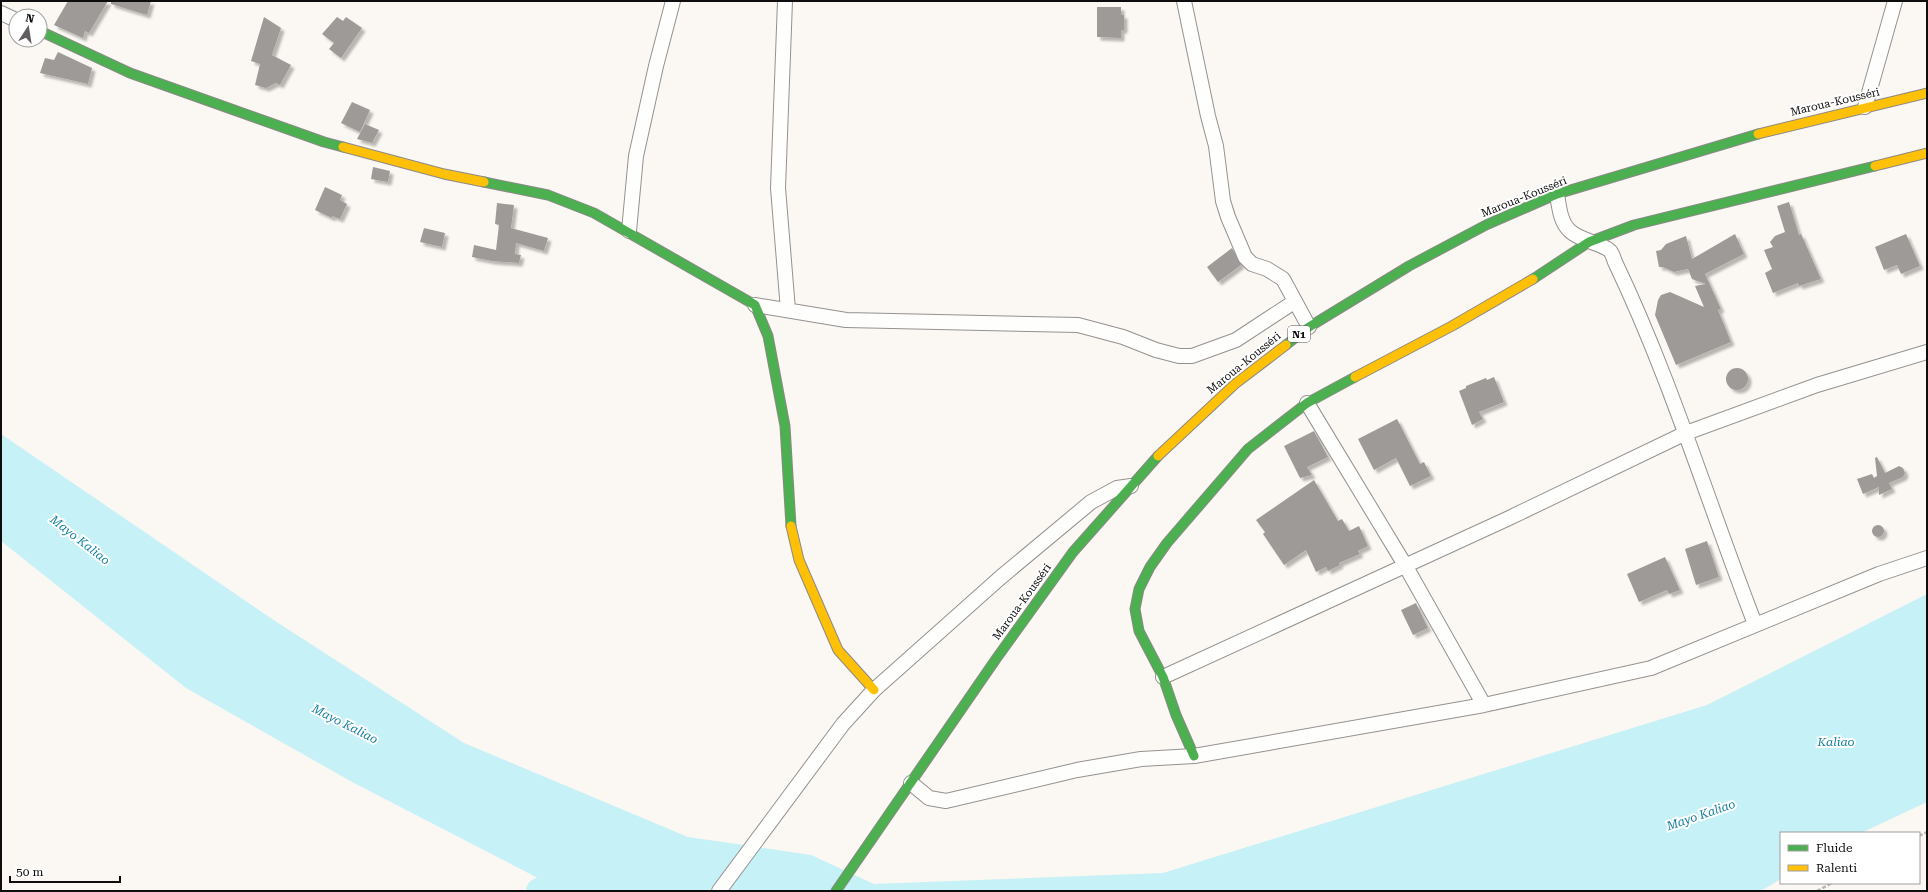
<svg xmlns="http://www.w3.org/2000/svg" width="1928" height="892" font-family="'Roboto Serif',serif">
  <defs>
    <filter id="shadow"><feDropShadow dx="3.5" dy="3.5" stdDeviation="1" flood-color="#0004"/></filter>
  </defs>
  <rect width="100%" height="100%" fill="#fbf7f2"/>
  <path fill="#c6f1f7" d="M 1,434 L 272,619 L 464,743 L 688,837 L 811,855 L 874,884 L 1163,873 L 1707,705 L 1927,594 L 1927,802 L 1861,833 L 1781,833 L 1781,879 L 1761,891 L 563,891 L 354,783 L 186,688 L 1,541 Z"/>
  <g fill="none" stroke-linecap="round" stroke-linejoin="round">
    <path stroke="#c6f1f7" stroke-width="26" d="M 539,891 L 552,885"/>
  </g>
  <path fill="#9e9a98" filter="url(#shadow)" d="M 68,1 L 108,1 L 89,33 L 85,31 L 83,38 L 54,25 Z
    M 111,1 L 151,1 L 147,15 L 111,4 Z
    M 1097,7 L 1121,7 L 1121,15 L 1124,15 L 1124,30 L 1121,30 L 1121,38 L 1097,37 Z
    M 264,17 L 281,28 L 272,55 L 291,65 L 280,85 L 276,83 L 266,88 L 255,85 L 260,64 L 251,61 Z
    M 337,17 L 343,21 L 346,17 L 362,28 L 341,58 L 329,49 L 334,43 L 322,34 Z
    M 58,52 L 92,68 L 88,84 L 40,73 L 45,58 L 54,60 Z
    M 352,102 L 370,110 L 360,132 L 341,123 Z
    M 365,124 L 379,130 L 372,143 L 357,139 Z
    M 373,167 L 390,171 L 388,182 L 371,179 Z
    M 325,187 L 342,195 L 340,200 L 347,204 L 340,219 L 332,216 L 332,218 L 315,210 Z
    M 1789,202 L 1799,235 L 1801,234 L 1821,279 L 1799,286 L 1798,283 L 1773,293 L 1765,273 L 1772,269 L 1764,250 L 1773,247 L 1770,242 L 1775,236 L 1785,232 L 1777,206 Z
    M 497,203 L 514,205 L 511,228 L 548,238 L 544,251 L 516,243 L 515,254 L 521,255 L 519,263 L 492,261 L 472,257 L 474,245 L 496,250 L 499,225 L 495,224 Z
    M 424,228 L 445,233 L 442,247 L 420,242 Z
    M 1735,234 L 1744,254 L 1705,274 L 1721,309 L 1718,310 L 1731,342 L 1676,365 L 1655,315 L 1658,300 L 1661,295 L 1670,292 L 1704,307 L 1695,286 L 1706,284 L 1692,279 L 1688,269 L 1674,272 L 1663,267 L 1659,267 L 1656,251 L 1661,250 L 1666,244 L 1686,236 L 1692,259 Z
    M 1906,234 L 1920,266 L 1901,274 L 1897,265 L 1884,270 L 1875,247 Z
    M 1232,248 L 1241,265 L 1218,282 L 1207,267 Z
    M1726 379a11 11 0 1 1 22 0a11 11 0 1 1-22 0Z
    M 1494,377 L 1504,402 L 1479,412 L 1483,419 L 1472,425 L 1459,391 L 1466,388 L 1466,386 L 1486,378 L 1487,380 Z
    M 1397,419 L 1420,464 L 1424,462 L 1431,476 L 1410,486 L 1396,458 L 1374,470 L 1358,439 Z
    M 1314,431 L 1328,457 L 1307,467 L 1312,475 L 1300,478 L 1284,446 Z
    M 1877,457 L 1885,473 L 1899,466 L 1903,468 L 1905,473 L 1903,477 L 1889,483 L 1892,489 L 1879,495 L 1879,487 L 1863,494 L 1857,479 L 1872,474 L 1874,478 L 1877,476 L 1875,458 Z
    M 1314,480 L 1338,521 L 1342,519 L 1349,531 L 1359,526 L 1368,546 L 1358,551 L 1360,554 L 1339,563 L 1340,565 L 1328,571 L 1326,567 L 1316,572 L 1306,550 L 1284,565 L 1263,534 L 1265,532 L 1256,520 Z
    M1872 531a6 6 0 1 1 12 0a6 6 0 1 1-12 0Z
    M 1707,541 L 1719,577 L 1696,585 L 1685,549 Z
    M 1665,557 L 1680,590 L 1669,594 L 1667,590 L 1639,602 L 1627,574 Z
    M 1416,603 L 1428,628 L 1413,635 L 1401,610 Z"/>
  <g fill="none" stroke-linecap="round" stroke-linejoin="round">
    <defs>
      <path id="street" d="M 785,1 L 778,188 L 788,310
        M 1184,1 L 1208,116 L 1216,146 L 1223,201 L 1228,217 L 1245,257 L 1252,264 L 1267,269 L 1283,279 L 1309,327
        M 1,13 L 16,20
        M 1865,107 L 1895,1
        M 1557,194 C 1559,206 1560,222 1570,231 C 1580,241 1603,243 1610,251 C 1612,253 1614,259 1615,262 C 1671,379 1708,503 1755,624
        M 629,231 L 636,156 L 656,66 L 673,1
        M 755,305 L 846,320 L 1078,325 L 1123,337 L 1156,350 L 1179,356 L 1192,356 L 1236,340 L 1294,302
        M 1307,403 L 1405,565 L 1484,705
        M 1163,677 L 1507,519 L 1686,433 L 1817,385 L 1927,352
        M 911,783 L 929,798 L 946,801 L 1077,770 L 1141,759 L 1194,756 L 1484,705 L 1651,668 L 1879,574 L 1927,558
        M 719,891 L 843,724 L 874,690 L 1001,577 L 1091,502 L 1117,488 L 1131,486"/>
      <path id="fast" d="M 40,31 L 130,73 L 324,142 L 343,147
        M 484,182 L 548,195 L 594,213 L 755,305 L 768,336 L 785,426 L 791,526
        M 1533,279 L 1589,242 L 1634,225 L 1875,166
        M 1286,345 L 1309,327 L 1409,266 L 1486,225 L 1557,194 L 1758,134
        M 1194,756 L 1176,715 L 1163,677 L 1139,631 L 1135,609 L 1139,589 L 1150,567 L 1167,543 L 1248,449 L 1307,403 L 1355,377
        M 836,891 L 996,659 L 1073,552 L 1158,456"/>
      <path id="slow" d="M 1758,134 L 1927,93
        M 343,147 L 444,174 L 484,182
        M 1875,166 L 1927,153
        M 1355,377 L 1452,326 L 1533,279
        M 1158,456 L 1235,384 L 1286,345
        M 791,526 L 799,560 L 838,650 L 874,690"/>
    </defs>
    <use href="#street" stroke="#949290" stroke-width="16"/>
    <use href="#fast" stroke="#8b8987" stroke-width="11"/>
    <use href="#slow" stroke="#8b8987" stroke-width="11"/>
    <path stroke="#b8b7b6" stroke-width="2.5" stroke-dasharray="4 2" stroke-linecap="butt" d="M 1919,836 L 1927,832
      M 1817,891 L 1832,883"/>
    <use href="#street" stroke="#fefefd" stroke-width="14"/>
    <use href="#fast" stroke="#4caf50" stroke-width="9"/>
    <use href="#slow" stroke="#ffc107" stroke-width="9"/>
  </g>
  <g text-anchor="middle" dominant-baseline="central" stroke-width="4" stroke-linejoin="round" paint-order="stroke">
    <rect fill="#fff" stroke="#565656" stroke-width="1" x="1288" y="326" width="22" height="16" rx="3"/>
    <g font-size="10" font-weight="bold" fill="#0d0d0d">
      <text x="1299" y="334">N1</text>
    </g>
    <g font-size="11" fill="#0d0d0d" stroke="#fff">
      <text transform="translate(1835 102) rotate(-13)">Maroua-Kousséri</text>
      <text transform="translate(1524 197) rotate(-22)">Maroua-Kousséri</text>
      <text transform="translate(1244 363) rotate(-39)">Maroua-Kousséri</text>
      <text transform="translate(1022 602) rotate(-54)">Maroua-Kousséri</text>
    </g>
    <g font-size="12" font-style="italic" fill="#107f9f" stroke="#fff">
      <text transform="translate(80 540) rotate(38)">Mayo Kaliao</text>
      <text transform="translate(345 724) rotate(27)">Mayo Kaliao</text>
      <text x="1836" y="742">Kaliao</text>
      <text transform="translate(1701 815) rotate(-19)">Mayo Kaliao</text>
    </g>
  </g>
  <rect width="1928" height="892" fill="none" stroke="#0d0d0d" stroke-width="4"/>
  <rect x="1780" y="832" width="140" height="52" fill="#ffffff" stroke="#9e9e9e"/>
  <rect x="1788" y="845" width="20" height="6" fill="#4caf50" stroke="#9e9e9e"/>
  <text x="1816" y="852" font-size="12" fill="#0d0d0d">Fluide</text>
  <rect x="1788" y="865" width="20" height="6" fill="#ffc107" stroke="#9e9e9e"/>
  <text x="1816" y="872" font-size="12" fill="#0d0d0d">Ralenti</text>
  <g transform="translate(28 28) rotate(12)"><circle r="19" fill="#ffffff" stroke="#9e9e9e"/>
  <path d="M0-3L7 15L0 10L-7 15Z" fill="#605f5d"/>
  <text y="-6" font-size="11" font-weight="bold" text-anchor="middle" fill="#0d0d0d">N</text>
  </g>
  <path d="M10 876v6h110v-6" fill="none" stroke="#0d0d0d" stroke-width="2"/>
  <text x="16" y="876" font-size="12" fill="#0d0d0d" stroke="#ffffff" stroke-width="3" paint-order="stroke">50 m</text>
</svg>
